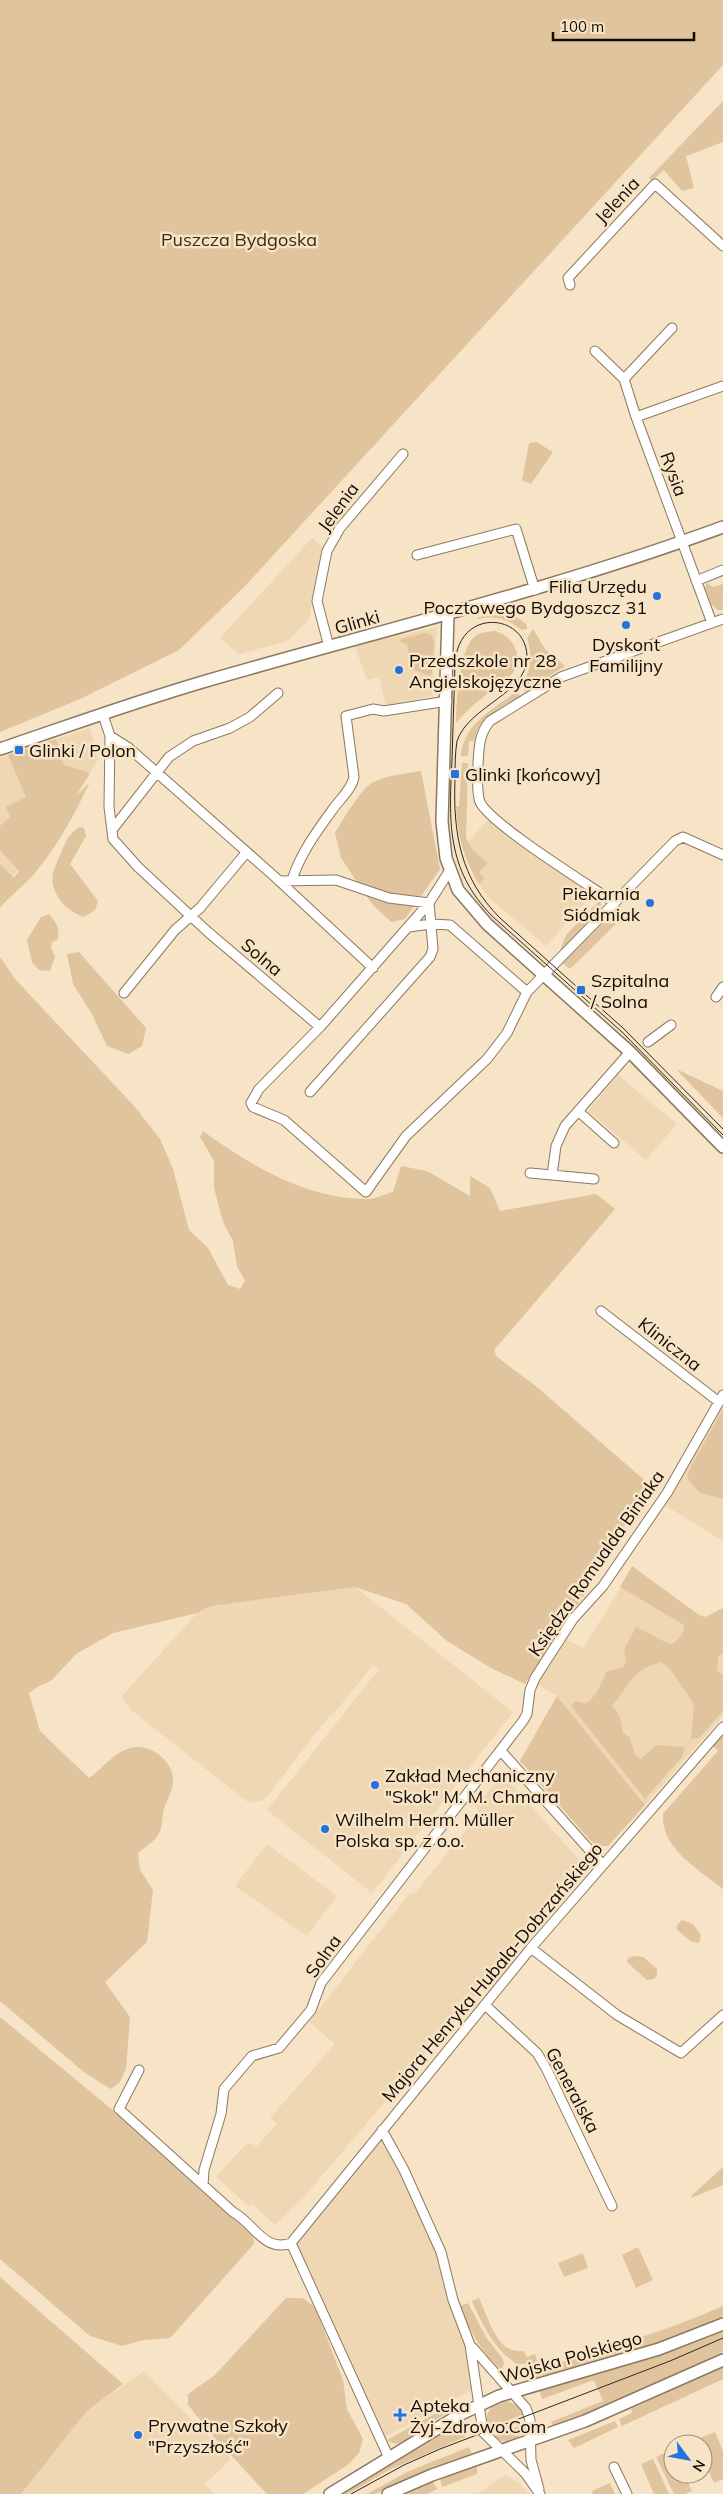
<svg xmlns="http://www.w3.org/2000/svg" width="723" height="2494" font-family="Mulish,sans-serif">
  <rect width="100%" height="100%" fill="#f7e3c6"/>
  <path fill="#efd7b4" d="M 312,538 L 323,547 L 309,619 L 288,641 L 239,654 L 220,638 Z
    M 437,627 L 432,696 L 386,706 L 379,677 L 367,680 L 355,646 Z
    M 90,728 L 98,760 L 75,798 L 0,893 L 0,758 Z
    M 491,816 L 596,890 L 546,946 L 488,897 L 476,880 L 464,847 Z
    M 618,1075 L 677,1124 L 646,1160 L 588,1111 Z
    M 723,1406 L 723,1541 L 666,1506 Z
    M 632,1570 L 706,1622 L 723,1620 L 723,1716 L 645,1805 L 557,1696 L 537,1684 L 563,1638 L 583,1648 Z
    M 355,1587 L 513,1712 L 372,1893 L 267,1810 L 379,1669 L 373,1665 L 332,1716 L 330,1715 L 264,1800 L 249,1803 L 131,1710 L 121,1697 L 197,1613 L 211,1606 Z
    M 506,1778 L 581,1862 L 581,1871 L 304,2197 L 275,2225 L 252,2204 L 249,2206 L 216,2177 L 244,2146 L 251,2143 L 256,2147 L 277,2124 L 270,2118 L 335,2044 L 309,2022 L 409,1894 L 415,1893 L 478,1815 L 477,1806 L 498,1779 Z
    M 267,1844 L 337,1896 L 307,1936 L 235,1886 Z
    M 382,2130 L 441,2252 L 477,2387 L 381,2439 L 291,2243 Z
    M 144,2371 L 231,2459 L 213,2477 L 203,2483 L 215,2494 L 21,2494 L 86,2412 Z
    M 505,2475 L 519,2483 L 530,2494 L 477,2494 Z"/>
  <path fill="#dfc49d" d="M 0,0 L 723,0 L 723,65 L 245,586 L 179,650 L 80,699 L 0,732 Z
    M 723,101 L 723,142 L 686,156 L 694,188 L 682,191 L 664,170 L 652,181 L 649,178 Z
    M 536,442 L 553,452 L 531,484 L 522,480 L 529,443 Z
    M 707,583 L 713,587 L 723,584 L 723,610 L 718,610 L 711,604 L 705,587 Z
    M 513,614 L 527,625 L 527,629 L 522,630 C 509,620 495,615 478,619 L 478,617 Z
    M 533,629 L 545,649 L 565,666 L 525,692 L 522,685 C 531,668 533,657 527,638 Z
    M 495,631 C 514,636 524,657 512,674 C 504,684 490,691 481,699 C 471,706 463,715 456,723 C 456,703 459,653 473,638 C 479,632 487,632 495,631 Z
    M 425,633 L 431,635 L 434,641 L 432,673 L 430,676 L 412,669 L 407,644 L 400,642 L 401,639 Z
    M 517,691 L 520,696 C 502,707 477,718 474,741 L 469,741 L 468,756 L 461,756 C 463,724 494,709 517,691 Z
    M 56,739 L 64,765 L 90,773 L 76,796 L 90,782 C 75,813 60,842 38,869 C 27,884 11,894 0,908 L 0,864 L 14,878 L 19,871 L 0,850 L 0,826 L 10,817 L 6,807 L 26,797 L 8,755 Z
    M 462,763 L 468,763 L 466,838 L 472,849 L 488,863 L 479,872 L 485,878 L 479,884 C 464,859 457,835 456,806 L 459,806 Z
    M 421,771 L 440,869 L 405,919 L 391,922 L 372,904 L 341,858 L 335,833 C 343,820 359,791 372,783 C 385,775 405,774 421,771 Z
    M 79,827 L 84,828 L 86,836 L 70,864 L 98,901 L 95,910 L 84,917 C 67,912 49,893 53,873 C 54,867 58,861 60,855 C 65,843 68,835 79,827 Z
    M 600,900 L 601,905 L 598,913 L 560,951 L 566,935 Z
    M 613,911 L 624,916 L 570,969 L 561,962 Z
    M 49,914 C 56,922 60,928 58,939 L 52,942 L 51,948 L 55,957 L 50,971 L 39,970 L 32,962 L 27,940 L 41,917 Z
    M 79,952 L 146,1028 L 142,1046 L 128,1054 L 107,1046 L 92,1014 L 73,984 L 67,954 Z
    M 0,957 L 15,979 L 135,1107 L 160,1139 L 173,1169 L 189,1230 L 208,1248 L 228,1285 L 240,1289 L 245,1281 L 237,1266 L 233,1241 L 223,1222 L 214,1188 L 214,1161 L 200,1137 L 203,1131 C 251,1166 306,1199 367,1199 C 376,1199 385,1194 393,1192 L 401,1166 L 427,1171 L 470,1196 L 470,1176 L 490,1188 L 500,1211 L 596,1194 L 615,1209 L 494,1350 L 497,1357 L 537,1387 L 650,1485 L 611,1547 L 592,1583 L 525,1684 L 491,1668 L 447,1641 L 406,1604 L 355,1587 L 211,1606 L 197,1613 L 113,1633 L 76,1654 L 52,1680 L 39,1686 L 29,1693 L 40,1731 L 89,1778 C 104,1768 117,1748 136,1747 C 155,1746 175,1764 173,1783 C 172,1792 166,1801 164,1809 C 161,1819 164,1828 156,1838 C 151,1843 144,1848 138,1853 L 140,1870 L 153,1890 L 147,1942 L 105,1982 L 130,2017 L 126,2069 L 120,2082 L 111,2089 L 85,2073 L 0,2001 Z
    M 676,1069 L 723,1091 L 723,1118 Z
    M 723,1409 L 723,1499 L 700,1493 L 687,1478 L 691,1466 Z
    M 632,1566 L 699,1615 L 705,1617 L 723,1608 L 723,1653 L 718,1657 L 717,1670 L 723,1676 L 723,1711 L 699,1738 L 691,1739 L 694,1704 L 670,1669 L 661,1662 C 630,1670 631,1685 612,1706 L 620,1716 L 623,1733 L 630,1738 L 635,1755 L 640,1759 L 657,1745 L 683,1747 L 685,1750 L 682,1757 L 645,1799 L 571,1706 L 576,1701 L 585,1704 C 596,1697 601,1685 606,1672 L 623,1667 L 626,1662 L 624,1650 L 636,1627 L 665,1642 L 672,1644 C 678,1640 685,1633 684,1625 L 620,1587 Z
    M 557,1696 L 645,1805 L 608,1846 L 597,1846 L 590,1840 L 520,1761 Z
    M 723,1735 L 723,1889 C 699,1869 661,1849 663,1814 L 718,1751 L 713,1746 Z
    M 682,1920 L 693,1924 L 701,1935 L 699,1943 L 692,1942 L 677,1930 L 677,1925 Z
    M 634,1956 L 643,1957 L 657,1969 L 657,1975 L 654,1979 L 647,1980 L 627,1962 L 628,1958 Z
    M 0,2017 L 126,2121 L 253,2235 L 254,2244 L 170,2338 L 143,2340 L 122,2346 L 90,2336 L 0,2259 Z
    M 723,2167 L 723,2185 L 691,2198 L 691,2196 Z
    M 638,2247 L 653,2280 L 636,2288 L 622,2255 Z
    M 583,2253 L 588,2268 L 564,2277 L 558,2263 Z
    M 0,2277 L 123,2384 L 86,2412 L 21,2494 L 0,2494 Z
    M 286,2298 L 303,2298 L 315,2307 L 343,2380 L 347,2409 L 363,2439 L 359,2453 L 349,2464 L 303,2494 L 267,2494 L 214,2437 L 188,2405 L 188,2394 L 215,2375 Z
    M 479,2298 C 489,2318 496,2355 524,2351 L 527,2357 L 535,2354 L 538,2363 L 517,2364 C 495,2351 482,2324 472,2301 Z
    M 468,2303 L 486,2337 L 503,2359 L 504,2364 L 501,2370 C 482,2352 469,2331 460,2306 Z
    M 723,2306 L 723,2315 L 718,2320 C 659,2347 596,2361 534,2378 L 534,2370 C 599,2351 662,2333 723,2306 Z
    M 723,2331 L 723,2352 L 628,2397 L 553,2427 L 551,2422 L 603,2401 L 594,2380 L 542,2399 L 539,2389 L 647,2359 Z
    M 723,2366 L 723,2379 L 622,2426 L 619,2419 L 632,2413 L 631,2409 Z
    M 507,2401 L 519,2406 L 524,2414 L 486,2429 C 485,2414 490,2401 507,2401 Z
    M 449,2406 L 454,2406 L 452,2410 L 423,2427 L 420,2422 Z
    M 615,2421 L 618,2427 L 574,2448 L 568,2440 Z
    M 460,2422 L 465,2437 L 389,2470 L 348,2494 L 344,2494 Z
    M 416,2424 L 420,2429 C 409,2436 402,2450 387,2440 Z
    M 525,2424 C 522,2441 506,2445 492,2437 Z
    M 715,2432 L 723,2451 L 723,2479 L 714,2483 L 703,2459 L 703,2444 L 696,2444 L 695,2440 Z
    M 469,2447 L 472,2455 L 414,2475 L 375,2494 L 367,2494 L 409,2471 Z
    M 673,2449 L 673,2474 L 684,2474 L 692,2491 L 685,2494 L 674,2494 L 656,2457 Z
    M 653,2459 L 669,2494 L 654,2494 L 641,2464 Z
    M 477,2466 L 477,2474 L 442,2487 L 440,2478 Z
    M 432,2481 L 437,2489 L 427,2494 L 403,2494 Z
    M 610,2483 L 615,2494 L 593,2494 L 592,2491 Z"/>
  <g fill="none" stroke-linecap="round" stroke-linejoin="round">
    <defs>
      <path id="minor" d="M 570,285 L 568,278 L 655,184 L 723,246
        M 595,351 L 624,379 L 636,417
        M 624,379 L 672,328
        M 417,555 L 516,529 L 535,590
        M 696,581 L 723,570
        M 712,623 L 636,417 L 723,386
        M 329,647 L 317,601 L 327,551 L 340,528 L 403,454
        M 103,715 L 110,736 L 129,748 L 275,877 L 373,968
        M 110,736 L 109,807 L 113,839 L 138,867 L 208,932 L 320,1027
        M 112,830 L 169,757 L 193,741 L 230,728 L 250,717 L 278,693
        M 450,870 L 429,903 L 320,1027 L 259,1089 L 251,1103 L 253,1107 L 284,1120 L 366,1192 L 406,1136 L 487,1059 L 507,1033 L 527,992 L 675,841 L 683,837 L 723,855
        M 292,880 C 300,854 317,831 333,809 C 340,799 352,789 354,777 L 346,716 L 373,709 L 384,711 L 447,701
        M 279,881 L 336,880 L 389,898 L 429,903 L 433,949 L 430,957 L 310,1092
        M 615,903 C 589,885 490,824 480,802 C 476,791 478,776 478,764 C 479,747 479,734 490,721 L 561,677 L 723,619
        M 409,927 L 431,924 L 450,925 L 527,992
        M 124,993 L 175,930 L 200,908 L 246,853
        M 716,997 L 723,987
        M 648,1042 L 671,1025
        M 578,1111 L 614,1143
        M 530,1173 L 552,1175
        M 594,1179 L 552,1175 L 556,1146 L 565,1126 L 630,1052
        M 601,1311 L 719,1402
        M 501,1751 L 602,1864
        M 531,1948 L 617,2015 L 681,2053 L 723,2015
        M 485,2005 L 537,2053 L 546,2068 L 612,2206
        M 139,2070 L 119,2109 L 233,2212 C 254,2223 264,2253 291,2243 L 389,2458
        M 382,2130 L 404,2170 L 441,2252 L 453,2300 L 470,2345 L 483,2432 L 525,2473 L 540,2494
        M 203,2185 L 204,2170 L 221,2114 L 224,2089 L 252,2056 L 279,2048 L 311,2010 L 321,1983 L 523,1721 L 527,1714 L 530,1690 L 535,1678 L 573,1619 L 603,1586 L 667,1493 L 723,1395
        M 291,2243 L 531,1948 L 723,1727
        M 472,2347 L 526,2408 L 530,2420 L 531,2460 L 539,2489
        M 614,2467 L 627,2494"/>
      <path id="tertiary" d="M 448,614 L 442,822 L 446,858 L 458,890 L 487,924 L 630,1052 L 723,1147
        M 0,749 C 68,726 137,701 206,681 C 379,631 554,589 723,527
        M 330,2494 L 461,2414 L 499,2396 L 659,2349 L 723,2324
        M 388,2494 L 432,2475 L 585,2421 L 723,2360"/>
    </defs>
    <use href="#minor" stroke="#8b795f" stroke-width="11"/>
    <use href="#tertiary" stroke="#8b795f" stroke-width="14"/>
    <use href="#minor" stroke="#fff" stroke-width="9"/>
    <use href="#tertiary" stroke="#fff" stroke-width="11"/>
    <path stroke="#32291e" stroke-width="1" d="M 723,1129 L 624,1029 L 500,918 C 460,878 453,833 455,779 C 455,767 455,753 457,741 C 469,706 526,694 527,658 C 528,613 458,606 455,664 C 454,696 453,728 452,760 C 449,821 446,869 492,916 L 622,1032 L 723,1135
      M 351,2494 L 404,2465 L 440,2449 L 670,2361 L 723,2338"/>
  </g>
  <g fill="#2273de" stroke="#f7e3c6" stroke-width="2">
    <circle cx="657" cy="596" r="5"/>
    <circle cx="626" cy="625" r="5"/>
    <circle cx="399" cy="670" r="5"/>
    <rect x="14" y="745" width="10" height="10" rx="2.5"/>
    <rect x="450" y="769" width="10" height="10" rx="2.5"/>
    <circle cx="650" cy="903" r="5"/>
    <rect x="576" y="985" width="10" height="10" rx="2.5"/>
    <circle cx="375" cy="1785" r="5"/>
    <circle cx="325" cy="1829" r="5"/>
    <path d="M397.5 2407.5h5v5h5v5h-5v5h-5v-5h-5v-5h5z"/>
    <circle cx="138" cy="2435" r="5"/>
  </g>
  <g text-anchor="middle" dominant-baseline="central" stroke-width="5" stroke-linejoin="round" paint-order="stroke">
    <g font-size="18" fill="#130c04" stroke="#f7e3c6">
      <text transform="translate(617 200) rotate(-47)">Jelenia</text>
      <text transform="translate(674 474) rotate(70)">Rysia</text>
      <text transform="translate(338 507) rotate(-54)">Jelenia</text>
      <text transform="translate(357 622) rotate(-16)">Glinki</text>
      <text transform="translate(262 957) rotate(40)">Solna</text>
      <text transform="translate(670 1344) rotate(38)">Kliniczna</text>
      <text transform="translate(596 1563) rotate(-55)">Księdza Romualda Biniaka</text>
      <text transform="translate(323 1956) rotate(-55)">Solna</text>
      <text transform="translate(492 1972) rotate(-50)">Majora Henryka Hubala-Dobrzańskiego</text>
      <text transform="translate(573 2090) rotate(62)">Generalska</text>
      <text transform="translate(571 2357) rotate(-16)">Wojska Polskiego</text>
    </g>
    <g font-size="18" fill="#3d2b0e" stroke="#f7e3c6">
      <text x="239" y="239">Puszcza Bydgoska</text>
    </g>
    <g font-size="18" fill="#130c04" stroke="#f7e3c6" text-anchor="start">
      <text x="647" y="586" text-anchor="end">Filia Urzędu<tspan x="647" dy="21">Pocztowego Bydgoszcz 31</tspan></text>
      <text x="626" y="644" text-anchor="middle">Dyskont<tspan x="626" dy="21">Familijny</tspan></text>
      <text x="409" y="660">Przedszkole nr 28<tspan x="409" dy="21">Angielskojęzyczne</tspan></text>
      <text x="29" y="750">Glinki / Polon</text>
      <text x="465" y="774">Glinki [końcowy]</text>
      <text x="640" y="893" text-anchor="end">Piekarnia<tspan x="640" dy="21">Siódmiak</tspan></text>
      <text x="591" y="980">Szpitalna<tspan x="591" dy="21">/ Solna</tspan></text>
      <text x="385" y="1775">Zakład Mechaniczny<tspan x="385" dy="21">"Skok" M. M. Chmara</tspan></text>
      <text x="335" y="1819">Wilhelm Herm. Müller<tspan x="335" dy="21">Polska sp. z o.o.</tspan></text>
      <text x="410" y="2405">Apteka<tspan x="410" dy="21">Żyj-Zdrowo.Com</tspan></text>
      <text x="148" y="2425">Prywatne Szkoły<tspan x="148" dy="21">"Przyszłość"</tspan></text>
    </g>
  </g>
  <g transform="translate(688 2459) rotate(122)"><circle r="24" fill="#f7e3c6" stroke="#9c8d78"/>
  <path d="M0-4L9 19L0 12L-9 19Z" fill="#2273de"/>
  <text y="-8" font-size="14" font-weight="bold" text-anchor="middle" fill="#130c04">N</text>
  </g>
  <path d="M553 32v8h141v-8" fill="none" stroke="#130c04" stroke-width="2.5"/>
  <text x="560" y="32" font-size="15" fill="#130c04" stroke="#f7e3c6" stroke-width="4" paint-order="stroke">100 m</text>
</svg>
